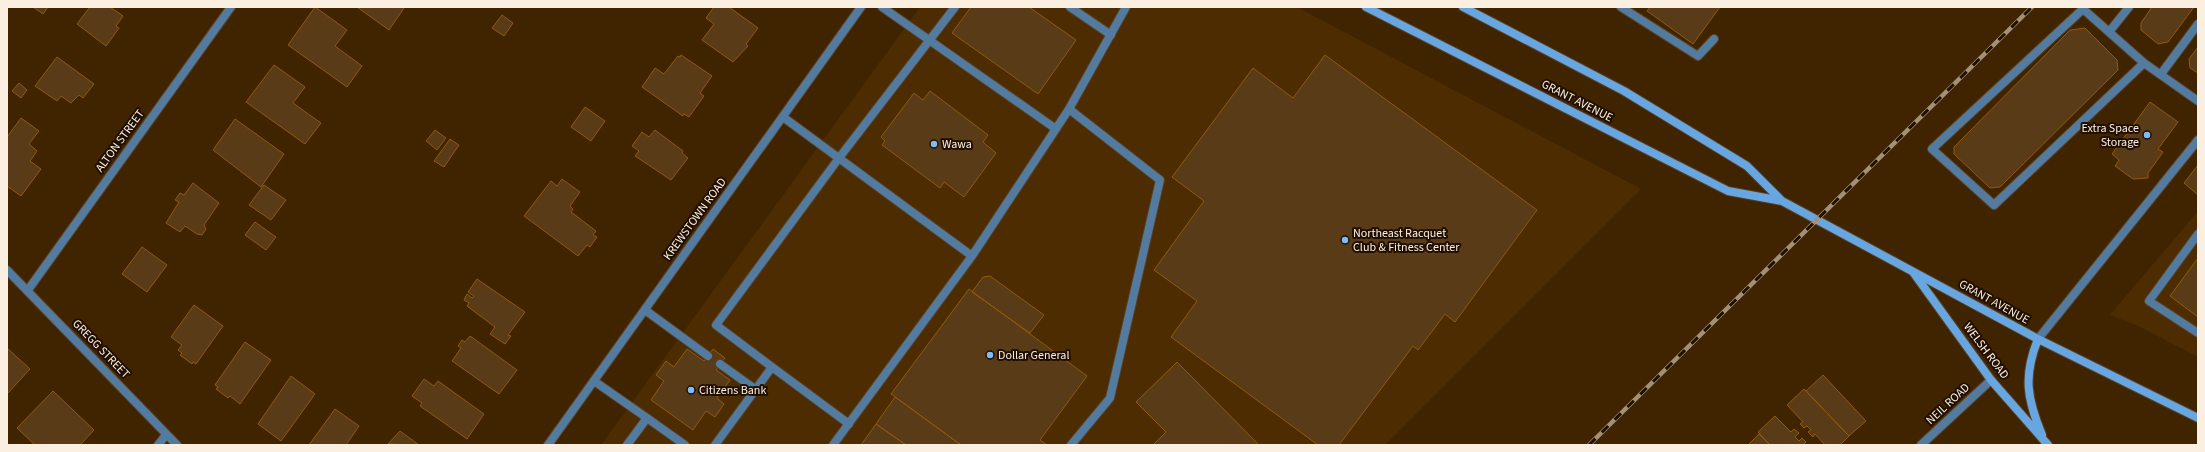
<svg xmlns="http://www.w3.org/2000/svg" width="2205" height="452" font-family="'Source Sans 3',sans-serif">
  <rect width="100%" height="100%" fill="#402400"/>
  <path fill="#4c2c00" d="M 920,7 L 1297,7 L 1641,189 L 1385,445 L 601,445 Z
    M 2198,211 L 2198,357 L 2138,326 L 2110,315 Z"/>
  <path fill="#593b18" stroke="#905a0d" d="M 33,7 L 48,7 L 43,14 Z
    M 90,7 L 110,7 L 123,16 L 116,26 L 119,28 L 106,46 L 77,24 Z
    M 315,7 L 347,30 L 335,46 L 362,66 L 347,87 L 288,45 Z
    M 357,7 L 402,7 L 404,8 L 389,30 Z
    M 714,7 L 729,7 L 758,28 L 746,44 L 748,46 L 733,62 L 702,40 L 714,24 L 706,18 Z
    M 971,7 L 1029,7 L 1076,40 L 1038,94 L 952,33 Z
    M 1650,7 L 1720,7 L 1693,44 L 1647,11 Z
    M 2152,7 L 2194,7 L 2168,42 L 2158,44 L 2141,30 L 2141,23 Z
    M 502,15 L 513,23 L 504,36 L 492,28 Z
    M 2085,28 L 2117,60 L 2118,70 L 2000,187 L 1990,188 L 1954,154 L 1954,147 L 2070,30 Z
    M 2198,47 L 2198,73 L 2190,68 L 2189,59 Z
    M 681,55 L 712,76 L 700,93 L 704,96 L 689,117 L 684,114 L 683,116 L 642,87 L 655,68 L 664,74 L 678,56 L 680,57 Z
    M 1325,55 L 1537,210 L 1455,322 L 1445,314 L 1418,350 L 1413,346 L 1339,445 L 1318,445 L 1171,337 L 1197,301 L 1154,270 L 1204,201 L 1172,177 L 1253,68 L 1293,98 Z
    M 57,57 L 94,84 L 83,98 L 79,95 L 71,103 L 61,96 L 57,101 L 35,86 Z
    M 274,65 L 305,87 L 293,103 L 321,123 L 305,144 L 246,102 Z
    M 19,83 L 27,90 L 21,98 L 12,91 Z
    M 930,91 L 988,135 L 983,142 L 996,153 L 964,197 L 944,182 L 940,188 L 882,145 L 885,141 L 881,137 L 914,93 L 923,100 Z
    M 2150,102 L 2178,122 L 2158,149 L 2163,152 L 2148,173 L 2148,178 L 2133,179 L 2115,166 L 2119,160 L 2112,154 Z
    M 585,107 L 605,121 L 591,141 L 571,127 Z
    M 21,118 L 39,131 L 29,144 L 37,151 L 30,161 L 41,169 L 21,196 L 7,186 L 7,137 Z
    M 235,119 L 284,154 L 261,187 L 213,150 Z
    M 435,130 L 446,138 L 437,150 L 426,141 Z
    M 655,130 L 683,151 L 682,153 L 688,158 L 671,180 L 635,156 L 639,151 L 632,146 L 642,132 L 649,137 Z
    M 450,139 L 459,145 L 444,167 L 434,161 Z
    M 2198,165 L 2198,195 L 2184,183 Z
    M 562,179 L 580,192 L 570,206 L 573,209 L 571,212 L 596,231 L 593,235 L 597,237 L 590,247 L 587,245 L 578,256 L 524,216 L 551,181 L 557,186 Z
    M 193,183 L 219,203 L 204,225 L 206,229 L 202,235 L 197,234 L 185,226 L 180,232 L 166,223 L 179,202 L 175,200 L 180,193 L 184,195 Z
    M 264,185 L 286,200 L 271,220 L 249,205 Z
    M 255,222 L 276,237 L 266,250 L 245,235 Z
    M 142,247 L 167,265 L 147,292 L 122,274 Z
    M 2198,258 L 2198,317 L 2170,296 Z
    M 990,276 L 1044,315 L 1030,333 L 972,292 L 983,277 Z
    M 477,279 L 525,312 L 508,335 L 511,336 L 505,344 L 490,334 L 495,327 L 467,306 L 469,303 L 464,300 L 467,294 L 472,298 L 474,296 L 468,292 Z
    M 969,289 L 1087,376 L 1040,440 L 1047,445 L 961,445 L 891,394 Z
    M 194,305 L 223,326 L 196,364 L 193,362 L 192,364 L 180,355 L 182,353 L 178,350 L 182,345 L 171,337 Z
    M 470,336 L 517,370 L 499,394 L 452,361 L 461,348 L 458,346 L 462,340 L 465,342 Z
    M 245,342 L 271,360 L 240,404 L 230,396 L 228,398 L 216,389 L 218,387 L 215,385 Z
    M 7,348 L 30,369 L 7,394 Z
    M 687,349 L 704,361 L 713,349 L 725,358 L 716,370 L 730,380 L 717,398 L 724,404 L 715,417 L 706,411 L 693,430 L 651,400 L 664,381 L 656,375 L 666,361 L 674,367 Z
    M 1177,362 L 1259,445 L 1153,445 L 1166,432 L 1136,402 Z
    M 1823,375 L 1866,421 L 1849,436 L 1806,391 Z
    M 291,376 L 315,394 L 281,441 L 258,424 Z
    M 424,379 L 434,386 L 438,381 L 484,414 L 467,439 L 420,406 L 422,403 L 412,396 Z
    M 1804,389 L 1849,436 L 1840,445 L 1825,445 L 1815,434 L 1813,437 L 1808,432 L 1811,430 L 1807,426 L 1804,428 L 1800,424 L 1803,422 L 1787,405 Z
    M 53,391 L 94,430 L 80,445 L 35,445 L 17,428 Z
    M 895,397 L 961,445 L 906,445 L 876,424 Z
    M 335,409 L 359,426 L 346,445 L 309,445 Z
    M 1775,416 L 1791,432 L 1794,429 L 1799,433 L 1795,437 L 1799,441 L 1802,438 L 1806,442 L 1803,445 L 1770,445 L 1758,432 Z
    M 876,424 L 906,445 L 861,445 Z
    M 400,431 L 419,445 L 388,444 Z
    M 1759,434 L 1770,445 L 1748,445 Z"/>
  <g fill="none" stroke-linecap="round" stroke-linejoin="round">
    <defs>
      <path id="service" d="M 882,7 L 1056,129
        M 1070,7 L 1111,35
        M 1621,7 L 1698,56 L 1714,39
        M 2109,32 L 2129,7
        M 2144,63 L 1994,205 L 1932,149 L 2083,9 L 2144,63 L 2198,101
        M 2161,74 L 2198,24
        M 783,117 L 972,256
        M 2198,234 L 2149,301 L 2198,333
        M 645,310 L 708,356
        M 2038,339 L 2198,140
        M 720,364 L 755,389
        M 772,367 L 716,325 L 839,158 L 955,7
        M 594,381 L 647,418 L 627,445
        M 647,418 L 685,445
        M 715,445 L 772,367 L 849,424
        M 833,445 L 972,256 L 1069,109
        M 1071,445 L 1110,398 L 1160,180 L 1069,109 L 1126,7"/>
      <path id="minor" d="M 7,270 L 177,445
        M 28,290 L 231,7
        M 158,445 L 166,435
        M 548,445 L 861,7
        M 1921,445 L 1991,380"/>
      <path id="secondary" d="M 1366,7 L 1728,191 L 1782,201
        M 1463,7 L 1624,91 L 1747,166 L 1782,201 L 2038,339 L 2198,418
        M 1913,272 L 1991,380 L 2048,445
        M 2038,339 C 2023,376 2027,399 2042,435"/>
    </defs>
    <use href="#service" stroke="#5a4020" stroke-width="10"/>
    <use href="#minor" stroke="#5a4020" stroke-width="10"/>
    <use href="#secondary" stroke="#5a4020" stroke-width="10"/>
    <use href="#service" stroke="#537a9f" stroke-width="8"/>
    <use href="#minor" stroke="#537a9f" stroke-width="8"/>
    <use href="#secondary" stroke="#67a6e1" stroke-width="8"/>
    <defs>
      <path id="rail" d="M 1589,445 L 2032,7"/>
    </defs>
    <use href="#rail" stroke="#a49078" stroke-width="4.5"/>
    <use href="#rail" stroke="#200f00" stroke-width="3" stroke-dasharray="9" stroke-linecap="butt"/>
  </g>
  <g fill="#7fbdf9" stroke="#200f00" stroke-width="1.5">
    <circle cx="2147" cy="135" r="4"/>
    <circle cx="934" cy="144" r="4"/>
    <circle cx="1345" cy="240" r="4"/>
    <circle cx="990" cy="355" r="4"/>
    <circle cx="691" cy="390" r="4"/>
  </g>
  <g text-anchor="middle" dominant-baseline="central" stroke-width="4" stroke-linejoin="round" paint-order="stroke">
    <g font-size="12" fill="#fbefe2" stroke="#200f00">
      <text transform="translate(1577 101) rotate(27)">GRANT AVENUE</text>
      <text transform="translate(120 141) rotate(-54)">ALTON STREET</text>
      <text transform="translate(695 219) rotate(-54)">KREWSTOWN ROAD</text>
      <text transform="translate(1994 302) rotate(29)">GRANT AVENUE</text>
      <text transform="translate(101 349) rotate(46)">GREGG STREET</text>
      <text transform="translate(1986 351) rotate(53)">WELSH ROAD</text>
      <text transform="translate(1948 404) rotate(-43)">NEIL ROAD</text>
    </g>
    <g font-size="12" fill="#fbefe2" stroke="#200f00" text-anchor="start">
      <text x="2139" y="128" text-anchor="end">Extra Space<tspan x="2139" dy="14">Storage</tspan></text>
      <text x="942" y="144">Wawa</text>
      <text x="1353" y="233">Northeast Racquet<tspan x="1353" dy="14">Club &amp; Fitness Center</tspan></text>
      <text x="998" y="355">Dollar General</text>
      <text x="699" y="390">Citizens Bank</text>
    </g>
  </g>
  <rect width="2205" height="452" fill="none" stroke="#fbefe2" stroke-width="16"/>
</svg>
